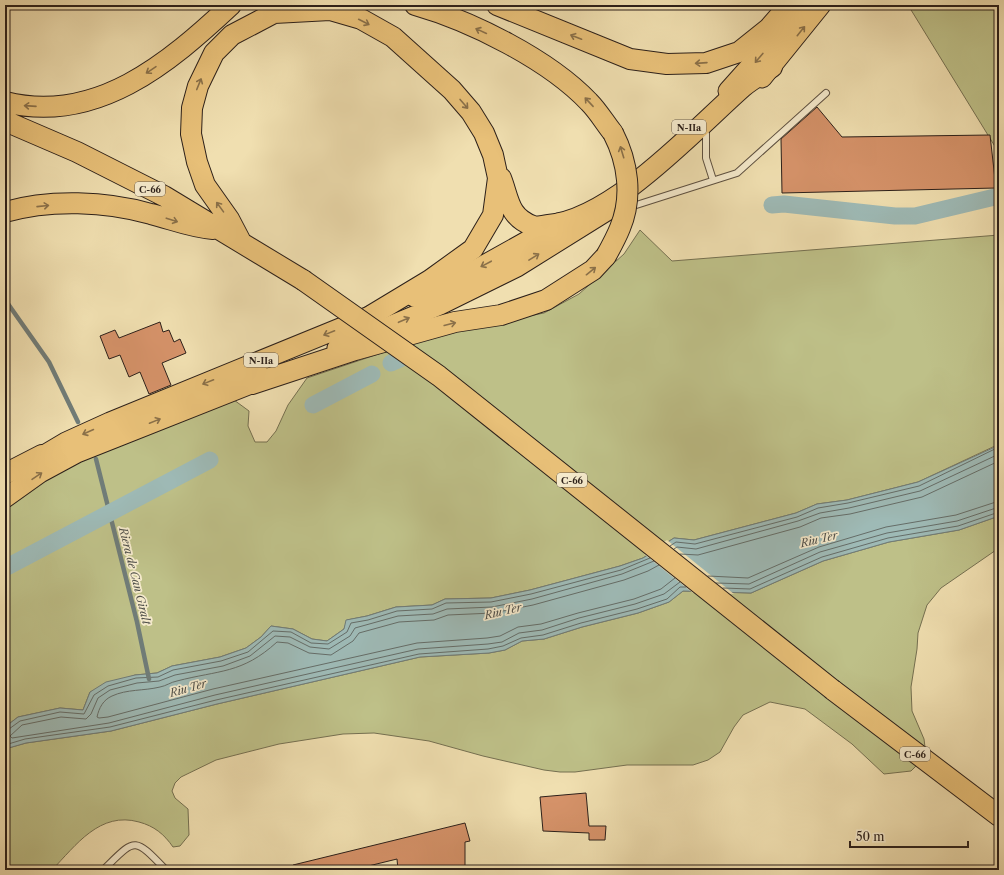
<svg xmlns="http://www.w3.org/2000/svg" width="1004" height="875" font-family="'Libre Caslon Text',serif">
  <rect width="100%" height="100%" fill="#f0dfb0"/>
  <filter id="stains"><feTurbulence type="fractalNoise" baseFrequency=".005" numOctaves="4"/><feColorMatrix values="0 0 0 0 .2 0 0 0 0 .09 0 0 0 0 .02 0 0 0 .5 -.17"/></filter>
  <radialGradient id="worn" r=".72"><stop offset=".6" stop-color="#630" stop-opacity="0"/><stop offset="1" stop-color="#630" stop-opacity=".3"/></radialGradient>
  <path fill="#bec088" stroke="#757051" d="M 908,5 L 999,5 L 999,153 Z
    M 640,230 L 672,261 L 999,235 L 999,441 L 995,446 L 918,482 L 847,500 L 817,504 L 796,513 L 694,540 L 674,538 L 643,558 L 620,566 L 530,590 L 491,598 L 445,599 L 432,605 L 396,607 L 367,616 L 347,620 L 344,629 L 327,641 L 312,639 L 293,629 L 271,626 L 261,637 L 246,648 L 220,657 L 172,666 L 157,673 L 135,675 L 90,692 L 83,710 L 60,708 L 18,717 L 5,727 L 5,510 L 45,479 L 71,464 L 234,400 L 249,411 L 248,426 L 255,442 L 267,442 L 276,431 L 288,405 L 307,378 L 435,335 L 544,313 L 579,294 L 624,254 Z
    M 999,516 L 999,548 L 941,588 L 927,605 L 918,633 L 917,649 L 911,687 L 912,711 L 924,739 L 925,747 L 921,761 L 911,771 L 884,774 L 852,744 L 805,709 L 770,702 L 743,715 L 734,727 L 720,752 L 708,760 L 693,765 L 627,765 L 575,772 L 560,772 L 544,770 L 483,756 L 429,741 L 374,733 L 343,734 L 279,744 L 216,760 L 181,777 L 175,783 L 172,791 L 175,798 L 188,809 L 189,835 L 180,846 L 173,847 C 164,834 154,826 139,822 C 100,811 76,845 52,870 L 5,870 L 5,749 L 26,743 L 111,731 L 217,704 L 420,657 L 489,653 L 505,650 L 522,641 L 544,639 L 582,627 L 638,613 L 669,602 L 683,591 L 751,593 L 823,561 L 889,542 L 959,530 Z"/>
  <path fill="#9ebab6" stroke="#707c78" d="M 999,441 L 999,516 L 959,530 L 889,542 L 823,561 L 751,593 L 683,591 L 669,602 L 638,613 L 582,627 L 544,639 L 522,641 L 505,650 L 489,653 L 420,657 L 217,704 L 111,731 L 26,743 L 5,749 L 5,727 L 18,717 L 60,708 L 83,710 L 90,692 L 106,682 L 135,675 L 157,673 L 172,666 L 220,657 L 246,648 L 261,637 L 271,626 L 293,629 L 312,639 L 327,641 L 344,629 L 346,620 L 367,616 L 396,607 L 432,605 L 445,599 L 491,598 L 530,590 L 620,566 L 643,558 L 674,538 L 694,540 L 796,513 L 817,504 L 847,500 L 918,482 L 995,447 Z"/>
  <path fill="#f0dfb0" d="M 667,540 L 734,594 L 693,593 L 644,554 Z"/>
  <g fill="none" stroke-linecap="round" stroke-linejoin="round">
    <path stroke="#656d68" stroke-width="1" d="M 670,546 L 676,542 L 695,544 L 797,517 L 818,508 L 848,503 L 919,486 L 999,447
      M 674,549 L 677,547 L 696,549 L 798,521 L 820,513 L 849,508 L 920,491 L 999,454
      M 680,554 L 698,555 L 800,527 L 821,518 L 850,514 L 922,497 L 999,461
      M 654,561 L 622,574 L 532,599 L 492,607 L 447,609 L 433,614 L 398,616 L 355,628 L 350,636 L 329,649 L 310,647 L 290,637 L 275,636 L 250,656 L 223,666 L 175,675 L 159,681 L 137,683 L 110,690 L 98,698 L 91,714 L 86,719 L 61,717 L 22,725 L 10,736 L 12,738 L 109,723 L 215,695 L 418,649 L 488,644 L 502,642 L 519,633 L 542,630 L 579,618 L 635,604 L 664,594 L 680,582
      M 659,565 L 648,571 L 624,580 L 533,605 L 493,613 L 448,615 L 434,620 L 399,622 L 359,633 L 353,641 L 331,655 L 309,653 L 288,643 L 277,642 C 242,674 219,670 177,681 C 171,682 166,686 160,687 C 144,691 127,689 112,696 C 103,700 99,708 97,717 L 99,718 L 108,717 L 213,689 L 417,643 L 487,638 L 500,636 L 518,627 L 541,624 L 578,613 L 634,599 L 661,589 L 675,578
      M 708,576 L 748,578 L 819,547 L 886,527 L 956,515 L 999,501
      M 716,583 L 749,584 L 820,552 L 887,533 L 957,521 L 999,507
      M 723,588 L 750,589 L 822,557 L 888,538 L 958,526 L 999,512
      M 5,730 L 9,729 L 20,721 L 60,712 L 84,714 L 94,695 L 108,686 L 136,678 L 158,677 L 173,670 L 221,661 L 248,652 L 273,631 L 291,632 L 311,643 L 328,644 L 347,632 L 351,623 L 368,620 L 397,611 L 432,609 L 446,603 L 491,602 L 531,594 L 621,570 L 650,558
      M 5,745 L 25,739 L 110,727 L 216,700 L 419,654 L 488,649 L 503,646 L 521,638 L 543,635 L 581,623 L 637,609 L 667,599 L 680,587 L 686,587"/>
    <path stroke="#707c78" stroke-width="4.5" d="M 6,301 L 49,362 L 78,422
      M 96,459 L 137,622 L 149,679"/>
    <path stroke="#9ebab6" stroke-width="17" d="M 772,205 L 784,204 L 895,216 L 915,216 L 999,196
      M 391,363 L 400,359
      M 313,405 L 372,374
      M 5,568 L 210,460"/>
  </g>
  <path fill="#d59269" stroke="#2c201a" d="M 817,107 L 842,137 L 990,135 L 996,188 L 782,193 L 781,139 Z
    M 160,322 L 163,332 L 169,330 L 174,342 L 180,339 L 186,353 L 162,363 L 171,385 L 149,394 L 140,372 L 129,377 L 120,355 L 109,359 L 100,336 L 115,330 L 119,338 Z
    M 586,793 L 589,826 L 606,826 L 605,840 L 589,840 L 589,833 L 543,831 L 540,797 Z
    M 465,823 L 470,841 L 465,842 L 465,870 L 398,870 L 397,859 L 352,870 L 293,870 L 293,865 Z"/>
  <g fill="none" stroke-linecap="round" stroke-linejoin="round">
    <defs>
      <path id="service" d="M 706,134 L 706,158 L 713,180
        M 630,207 L 737,173 L 826,93
        M 103,870 C 136,838 133,836 166,870"/>
      <path id="primary" d="M 762,78 L 821,5
        M 728,91 L 786,26 L 800,5
        M 414,297 L 475,270 L 559,223
        M 337,348 L 440,305 L 517,267 L 610,209
        M 29,464 L 66,442 L 110,422 L 372,315
        M 5,498 L 40,473 L 77,453 L 266,378"/>
      <path id="trunk" d="M 415,5 C 471,21 548,59 589,102 C 598,111 605,123 613,133
        M 497,5 L 630,59 L 667,64 L 706,63 L 739,52 L 769,28 L 789,5
        M 5,102 C 96,125 169,63 231,5
        M 5,121 L 77,152 L 164,196 L 303,280
        M 501,178 C 509,198 508,217 533,226 C 538,227 544,226 548,225 C 613,220 696,128 744,86 C 753,79 763,73 772,67
        M 5,212 C 50,199 106,201 151,214 C 174,220 190,227 213,229
        M 240,240 L 229,219 L 205,185 L 197,162 L 191,134 L 192,108 L 198,86 L 214,53 L 232,35 L 274,13 L 330,10 L 361,19 L 393,37 L 452,90 L 471,112 L 484,133 L 493,155 L 498,178 L 493,215 L 473,249 L 430,280 L 372,315
        M 252,384 L 355,350 L 455,322 L 501,315 L 546,300 L 593,270 L 606,256
        M 5,474 L 42,455
        M 833,690 L 999,816"/>
    </defs>
    <use href="#service" stroke="#5d5040" stroke-width="8"/>
    <use href="#primary" stroke="#2c201a" stroke-width="21"/>
    <use href="#trunk" stroke="#2c201a" stroke-width="22"/>
    <use href="#service" stroke="#f5eacc" stroke-width="6"/>
    <use href="#primary" stroke="#e8c078" stroke-width="19"/>
    <use href="#trunk" stroke="#e8c078" stroke-width="20"/>
    <defs>
      <path id="trunk-bridge" d="M 606,256 C 611,247 616,238 620,228 C 633,197 628,162 613,133
        M 303,280 L 439,376 L 833,690"/>
    </defs>
    <use href="#trunk-bridge" stroke="#2c201a" stroke-width="22" stroke-linecap="butt"/>
    <use href="#trunk-bridge" stroke="#e8c078" stroke-width="20"/>
  </g>
  <defs><path id="oneway-shaft" d="M-6 0H5M1.5-3L5.5 0L1.5 3" fill="none" stroke-width="1.6" stroke-linecap="round" stroke-linejoin="round"/></defs>
  <g stroke="#8a7049">
    <use href="#oneway-shaft" transform="translate(364 22) rotate(27)"/>
    <use href="#oneway-shaft" transform="translate(481 31) rotate(-155)"/>
    <use href="#oneway-shaft" transform="translate(801 31) rotate(-51)"/>
    <use href="#oneway-shaft" transform="translate(576 37) rotate(-159)"/>
    <use href="#oneway-shaft" transform="translate(759 58) rotate(130)"/>
    <use href="#oneway-shaft" transform="translate(701 63) rotate(176)"/>
    <use href="#oneway-shaft" transform="translate(151 70) rotate(146)"/>
    <use href="#oneway-shaft" transform="translate(199 84) rotate(-68)"/>
    <use href="#oneway-shaft" transform="translate(589 102) rotate(-133)"/>
    <use href="#oneway-shaft" transform="translate(464 104) rotate(49)"/>
    <use href="#oneway-shaft" transform="translate(30 106) rotate(-176)"/>
    <use href="#oneway-shaft" transform="translate(622 152) rotate(-107)"/>
    <use href="#oneway-shaft" transform="translate(43 206) rotate(-6)"/>
    <use href="#oneway-shaft" transform="translate(220 207) rotate(-126)"/>
    <use href="#oneway-shaft" transform="translate(172 220) rotate(18)"/>
    <use href="#oneway-shaft" transform="translate(534 257) rotate(-32)"/>
    <use href="#oneway-shaft" transform="translate(486 264) rotate(152)"/>
    <use href="#oneway-shaft" transform="translate(591 271) rotate(-39)"/>
    <use href="#oneway-shaft" transform="translate(404 320) rotate(-23)"/>
    <use href="#oneway-shaft" transform="translate(450 324) rotate(-14)"/>
    <use href="#oneway-shaft" transform="translate(329 333) rotate(158)"/>
    <use href="#oneway-shaft" transform="translate(208 382) rotate(158)"/>
    <use href="#oneway-shaft" transform="translate(155 421) rotate(-22)"/>
    <use href="#oneway-shaft" transform="translate(88 432) rotate(156)"/>
    <use href="#oneway-shaft" transform="translate(37 476) rotate(-34)"/>
  </g>
  <g text-anchor="middle" dominant-baseline="central" stroke-width="3.5" stroke-linejoin="round" paint-order="stroke">
    <g fill="#f5eacc" stroke="#685d4f" stroke-width="1">
      <rect x="672" y="120" width="34" height="14" rx="3"/>
      <rect x="135" y="182" width="30" height="14" rx="3"/>
      <rect x="244" y="353" width="34" height="14" rx="3"/>
      <rect x="557" y="473" width="30" height="14" rx="3"/>
      <rect x="900" y="747" width="30" height="14" rx="3"/>
    </g>
    <g font-size="9" font-weight="bold" fill="#2c201a">
      <text x="689" y="127">N-IIa</text>
      <text x="150" y="189">C-66</text>
      <text x="261" y="360">N-IIa</text>
      <text x="572" y="480">C-66</text>
      <text x="915" y="754">C-66</text>
    </g>
    <g font-size="11" font-style="italic" fill="#4e4e49" stroke="#f5eacc">
      <text transform="translate(819 539) rotate(-13)">Riu Ter</text>
      <text transform="translate(135 576) rotate(76)">Riera de Can Giralt</text>
      <text transform="translate(503 611) rotate(-13)">Riu Ter</text>
      <text transform="translate(188 688) rotate(-16)">Riu Ter</text>
    </g>
  </g>
  <rect width="1004" height="875" fill="none" stroke="#f0dfb0" stroke-width="20"/>
  <rect x="6" y="6" width="992" height="863" fill="none" stroke="#2c201a" stroke-width="2"/>
  <rect x="10" y="10" width="984" height="855" fill="none" stroke="#2c201a"/>
  <path d="M850 841v6h118v-6" fill="none" stroke="#2c201a" stroke-width="2"/>
  <text x="856" y="841" font-size="12" fill="#2c201a" stroke="#f5eacc" stroke-width="3" paint-order="stroke">50 m</text>
  <rect width="100%" height="100%" filter="url(#stains)"/>
  <rect width="100%" height="100%" fill="url(#worn)"/>
</svg>
